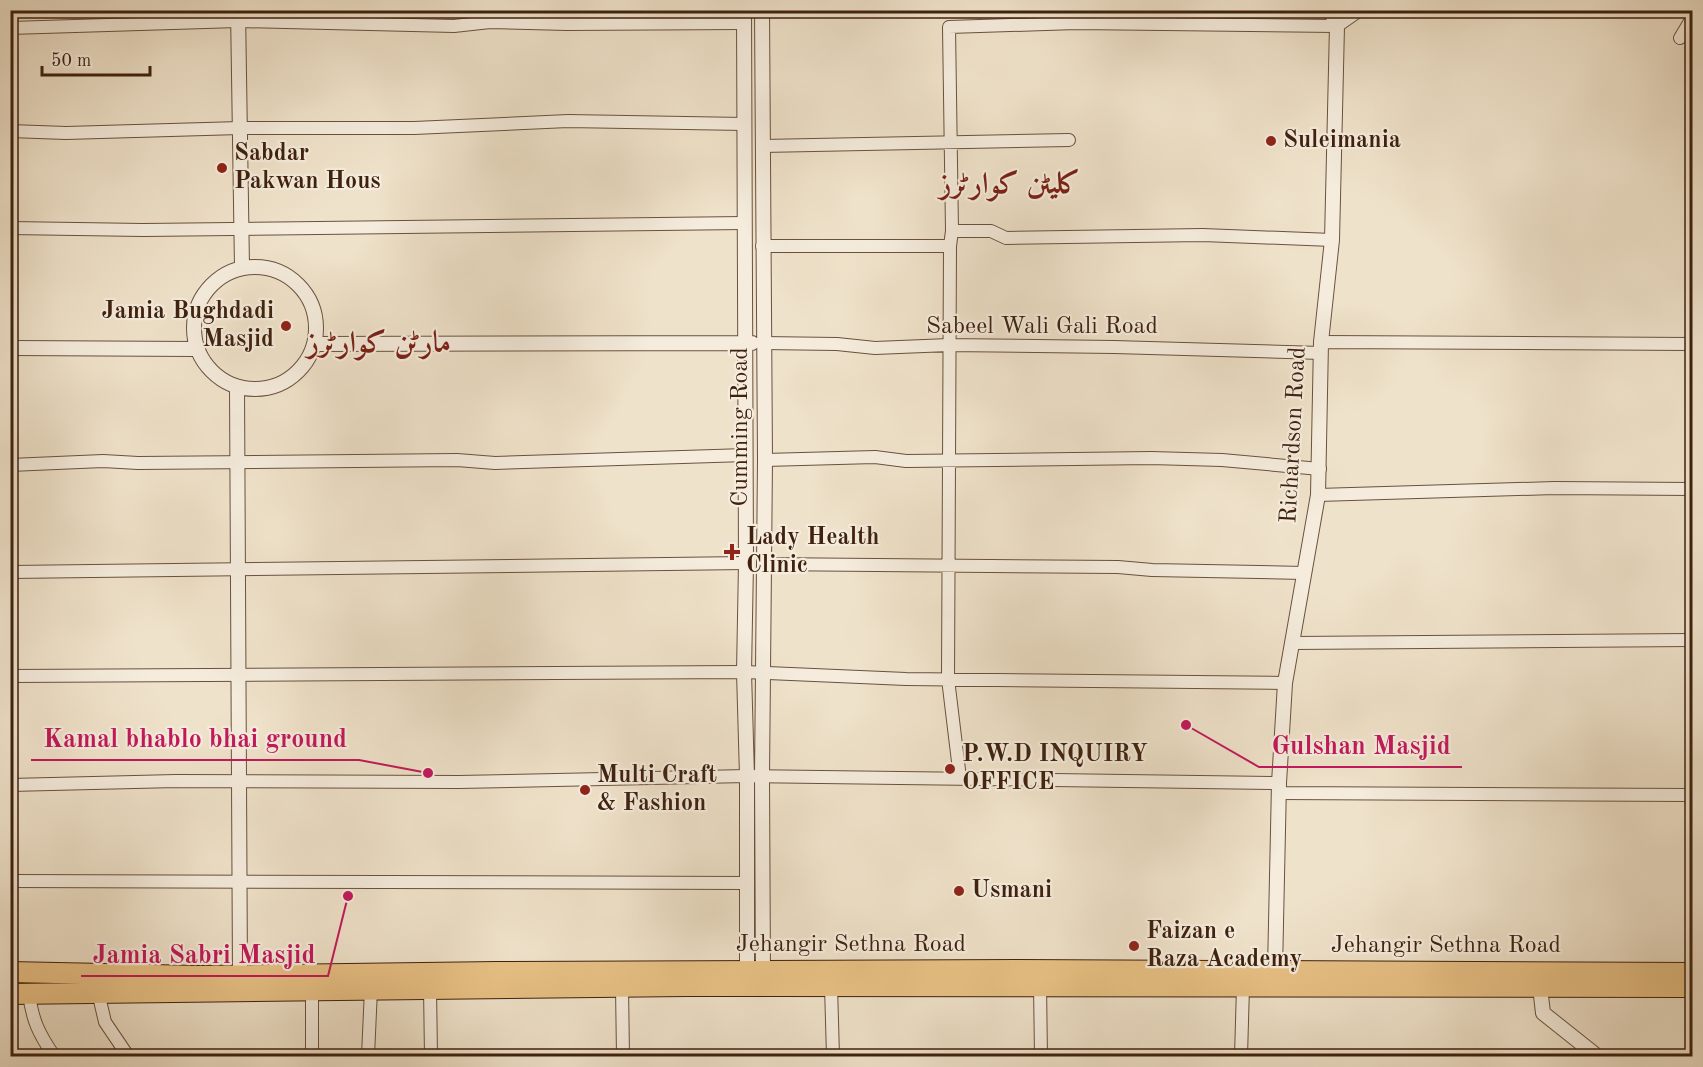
<svg xmlns="http://www.w3.org/2000/svg" width="1703" height="1067" font-family="'Old Standard TT',Amiri,serif">
  <rect width="100%" height="100%" fill="#efe2ca"/>
  <filter id="stains"><feTurbulence type="fractalNoise" baseFrequency=".00333" numOctaves="4"/><feColorMatrix values="0 0 0 0 .2 0 0 0 0 .09 0 0 0 0 .02 0 0 0 .5 -.17"/></filter>
  <radialGradient id="worn" r=".72"><stop offset=".6" stop-color="#630" stop-opacity="0"/><stop offset="1" stop-color="#630" stop-opacity=".3"/></radialGradient>
  <g fill="none" stroke-linecap="round" stroke-linejoin="round">
    <defs>
      <path id="minor" d="M 10,28 L 238,21 L 454,26 L 490,22 L 567,24 L 744,23
        M 1680,38 L 1692,18
        M 10,131 L 66,133 L 240,128 L 414,128 L 568,121 L 744,124
        M 762,146 L 1069,140
        M 10,228 L 143,230 L 744,223
        M 952,231 L 949,27 L 1076,23 L 1337,26 L 1360,10
        M 762,246 L 950,246 L 952,231 L 991,231 L 1006,238 L 1203,235 L 1332,240
        M 950,246 L 948,679 L 960,778
        M 1321,342 L 1692,344
        M 763,343 L 837,344 L 875,348 L 949,345 L 1114,347 L 1321,353
        M 765,460 L 875,457 L 906,461 L 1151,458 L 1222,460 L 1320,469
        M 10,465 L 103,461 L 138,463 L 457,460 L 495,463 L 746,455
        M 1318,495 L 1554,488 L 1692,489
        M 763,564 L 1118,567 L 1152,570 L 1304,573
        M 10,572 L 746,563
        M 1292,643 L 1692,640
        M 10,676 L 744,672 L 906,679 L 1285,683
        M 10,785 L 176,781 L 459,782 L 747,776 L 1279,783
        M 1279,793 L 1692,795
        M 10,881 L 748,883
        M 1040,985 L 1041,1056
        M 831,986 L 833,1056
        M 622,987 L 623,1056
        M 430,988 L 431,1056
        M 312,989 L 312,1056
        M 98,992 L 105,1022 L 128,1056
        M 29,993 C 32,1020 39,1034 54,1056
        M 368,1056 L 371,989
        M 1241,1056 L 1243,987"/>
      <path id="tertiary" d="M 238,10 L 242,267
        M 744,10 L 746,563 L 744,672 L 747,776 L 747,979
        M 762,10 L 765,460 L 762,776 L 763,977
        M194 328a61 61 0 1 1 122 0a61 61 0 1 1-122 0Z
        M 315,344 L 752,343
        M 10,348 L 197,349
        M 237,387 L 240,976
        M 1275,970 L 1279,783 L 1285,683 L 1318,495 L 1321,342 L 1332,240 L 1337,26 L 1330,10
        M 1540,987 L 1543,1013 L 1597,1056"/>
      <path id="trunk" d="M 10,972 L 198,976 L 497,972 L 1019,970 L 1692,973
        M 10,994 L 686,986 L 1692,987"/>
    </defs>
    <use href="#minor" stroke="#6a513e" stroke-width="14"/>
    <use href="#tertiary" stroke="#6a513e" stroke-width="16"/>
    <use href="#trunk" stroke="#3e210f" stroke-width="22"/>
    <use href="#minor" stroke="#f5ecdd" stroke-width="12"/>
    <use href="#tertiary" stroke="#f5ecdd" stroke-width="14"/>
    <use href="#trunk" stroke="#e8c185" stroke-width="20"/>
  </g>
  <g fill="#8f2418" stroke="#f5ecdd" stroke-width="2">
    <circle cx="1271" cy="141" r="6"/>
    <circle cx="222" cy="168" r="6"/>
    <circle cx="286" cy="326" r="6"/>
    <path d="M729 543h6v6h6v6h-6v6h-6v-6h-6v-6h6z"/>
    <circle cx="950" cy="769" r="6"/>
    <circle cx="585" cy="790" r="6"/>
    <circle cx="959" cy="891" r="6"/>
    <circle cx="1134" cy="946" r="6"/>
  </g>
  <g text-anchor="middle" dominant-baseline="central" stroke-width="4.5" stroke-linejoin="round" paint-order="stroke">
    <g font-size="24" font-weight="bold" fill="#3e210f" stroke="#f5ecdd" text-anchor="start">
      <text x="1283" y="141">Suleimania</text>
      <text x="234" y="154">Sabdar<tspan x="234" dy="28">Pakwan Hous</tspan></text>
      <text x="274" y="312" text-anchor="end">Jamia Bughdadi<tspan x="274" dy="28">Masjid</tspan></text>
      <text x="746" y="538">Lady Health<tspan x="746" dy="28">Clinic</tspan></text>
      <text x="962" y="755">P.W.D INQUIRY<tspan x="962" dy="28">OFFICE</tspan></text>
      <text x="597" y="776">Multi Craft<tspan x="597" dy="28">&amp; Fashion</tspan></text>
      <text x="971" y="891">Usmani</text>
      <text x="1146" y="932">Faizan e<tspan x="1146" dy="28">Raza Academy</tspan></text>
    </g>
    <g font-size="24" fill="#3e210f" stroke="#f5ecdd">
      <text x="1042" y="327">Sabeel Wali Gali Road</text>
      <text transform="translate(741 427) rotate(-90)">Cumming Road</text>
      <text transform="translate(1294 435) rotate(-87)">Richardson Road</text>
      <text x="851" y="945">Jehangir Sethna Road</text>
      <text x="1446" y="946">Jehangir Sethna Road</text>
    </g>
    <g font-size="30" font-weight="bold" fill="#7a1f14" stroke="#f5ecdd">
      <text x="1010" y="185">کلیٹن کوارٹرز</text>
      <text x="379" y="344">مارٹن کوارٹرز</text>
    </g>
  </g>
  <path fill="none" stroke="#c2185b" stroke-width="2" d="M428 773L359 760H31M1186 725L1259 767H1462M348 896L328 976H81"/>
  <g fill="#c2185b" stroke="#f5ecdd" stroke-width="2">
    <circle cx="428" cy="773" r="6"/>
    <circle cx="1186" cy="725" r="6"/>
    <circle cx="348" cy="896" r="6"/>
  </g>
  <g font-size="26" text-anchor="middle" font-weight="bold" fill="#c2185b" stroke="#f5ecdd" stroke-width="4.5" stroke-linejoin="round" paint-order="stroke">
    <text x="195" y="747">Kamal bhablo bhai ground</text>
    <text x="1361" y="754">Gulshan Masjid</text>
    <text x="204" y="963">Jamia Sabri Masjid</text>
  </g>
  <rect width="1703" height="1067" fill="none" stroke="#efe2ca" stroke-width="36"/>
  <rect x="12" y="12" width="1679" height="1043" fill="none" stroke="#3e210f" stroke-width="3"/>
  <rect x="18" y="18" width="1667" height="1031" fill="none" stroke="#3e210f" stroke-width="1.5"/>
  <path d="M42 66v9h108v-9" fill="none" stroke="#3e210f" stroke-width="3"/>
  <text x="51" y="66" font-size="18" fill="#3e210f" stroke="#f5ecdd" stroke-width="4.5" paint-order="stroke">50 m</text>
  <rect width="100%" height="100%" filter="url(#stains)"/>
  <rect width="100%" height="100%" fill="url(#worn)"/>
</svg>
